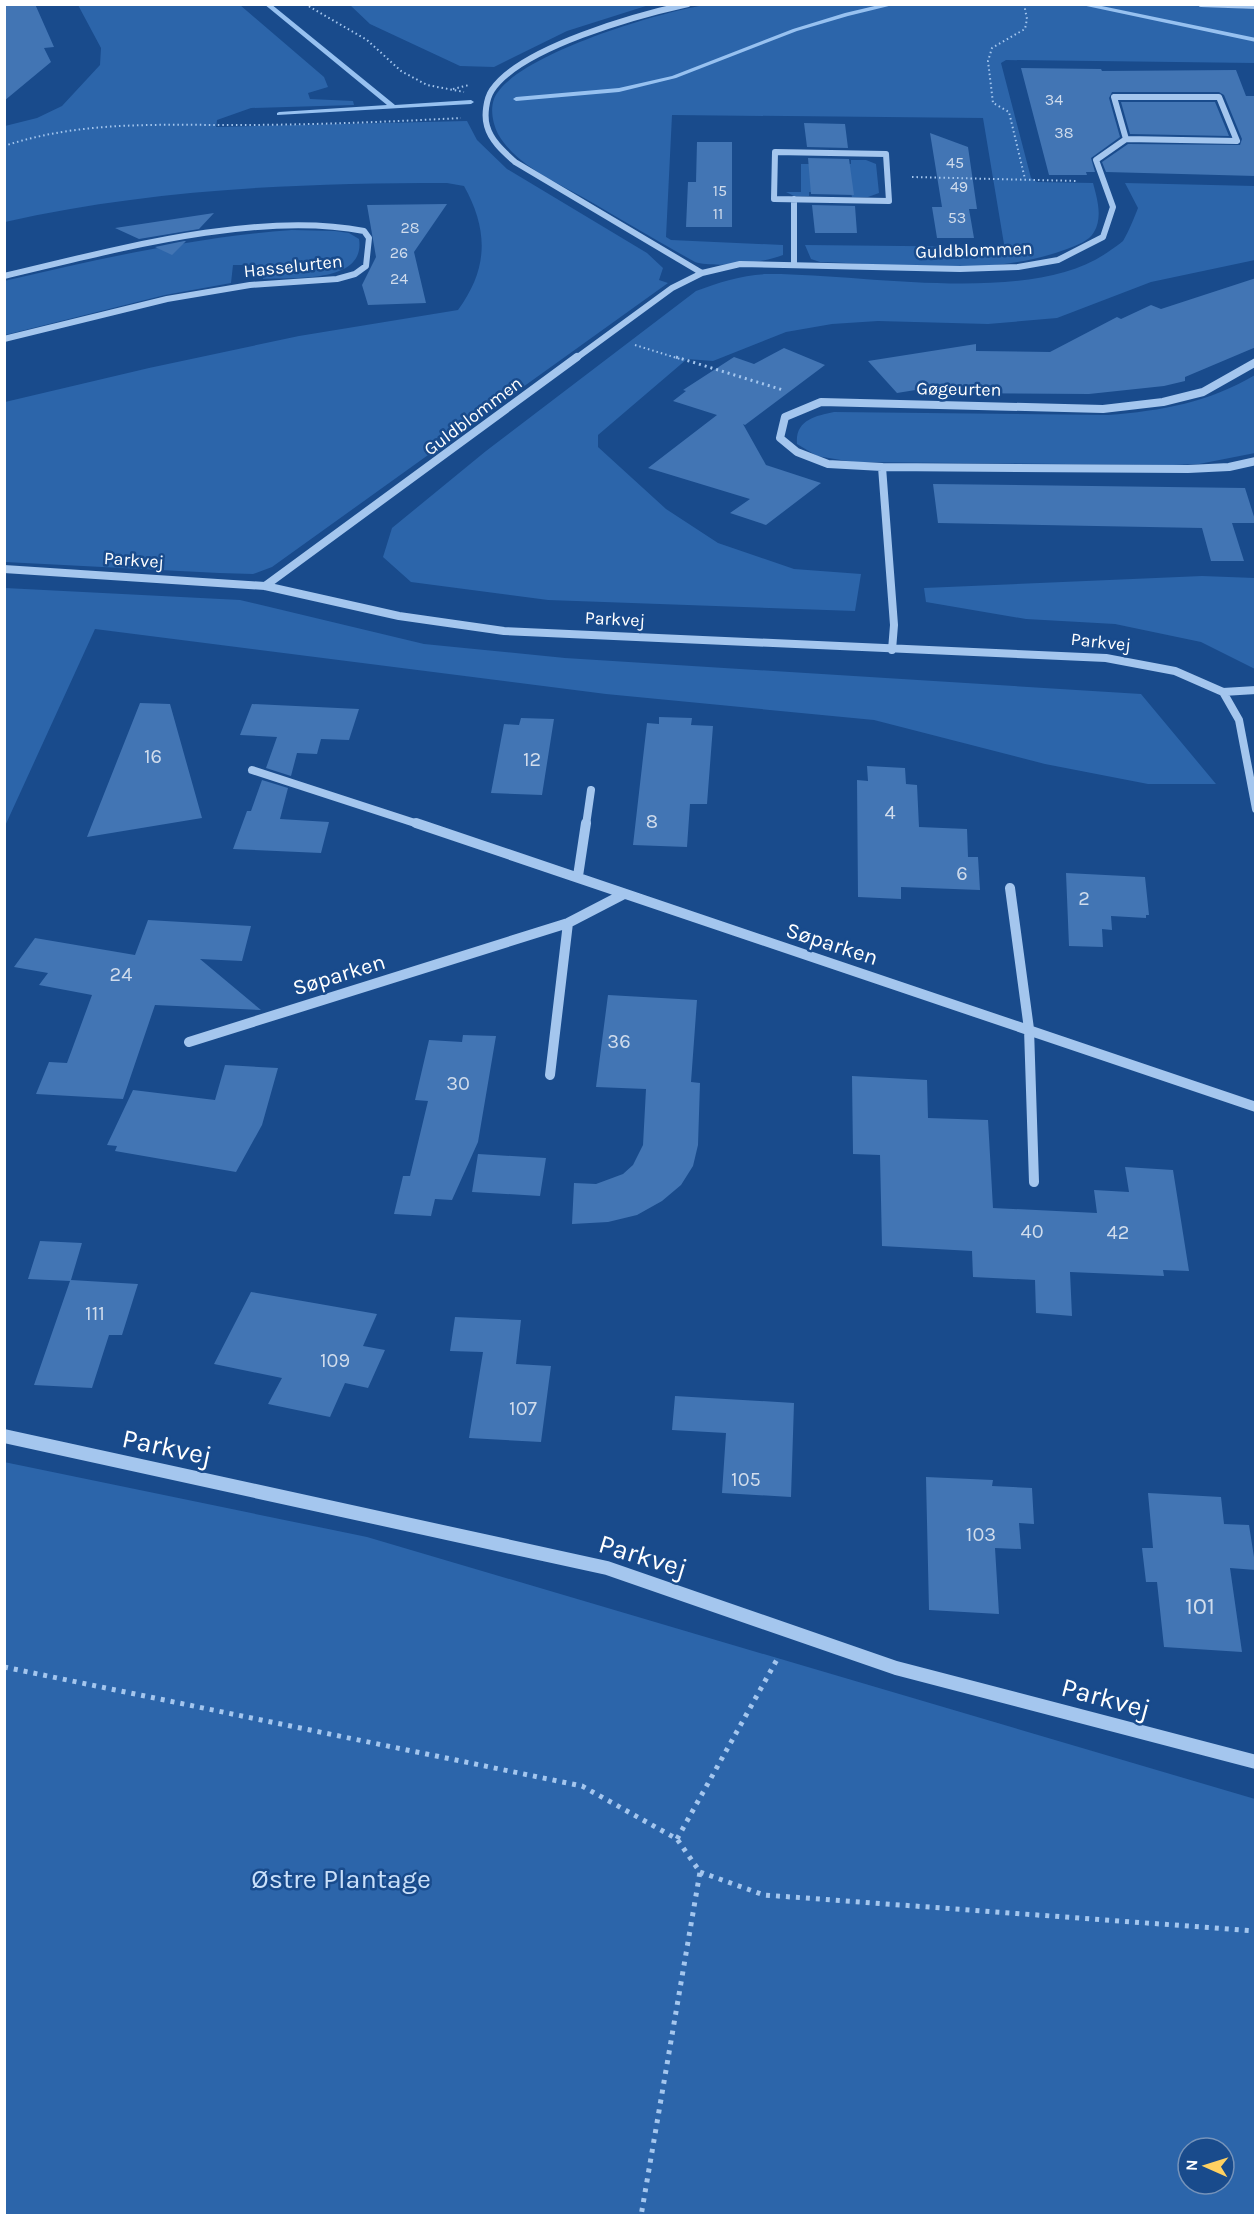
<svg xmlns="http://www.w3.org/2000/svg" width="1260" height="2220" font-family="Karla,sans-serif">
  <rect width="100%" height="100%" fill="#194b8c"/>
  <path fill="#2c65aa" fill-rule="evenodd" d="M 1164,4 L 1255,9 L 1255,63 L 1006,60 L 1001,63 L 1031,178 L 1037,182 L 1093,183 C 1097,198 1103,217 1094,232 C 1089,241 1077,245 1067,249 C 990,278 902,264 820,262 L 811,259 L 805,245 L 999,247 L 1004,244 L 983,118 L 672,115 L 666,237 L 671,240 L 783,245 L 783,255 C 764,263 715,268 695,262 C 661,243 627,223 593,203 C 561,184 517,167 498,134 C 493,124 490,110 494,99 C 511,56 662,11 706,5 Z
    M 78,5 L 240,5 L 324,77 L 328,87 L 308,93 L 310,99 L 353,101 L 354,105 L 251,108 L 217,120 L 216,127 L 467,121 L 477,140 L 507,169 L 647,253 L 663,268 L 659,280 L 668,283 L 272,567 L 253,574 L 219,573 L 5,562 L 5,402 L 149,368 L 299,336 L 458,310 C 488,269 489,231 464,186 L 447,183 C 298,183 151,189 5,222 L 5,126 L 37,118 L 62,106 L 100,65 L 101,48 Z
    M 350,5 L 649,5 L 567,31 L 494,67 L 460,66 L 370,24 Z
    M 851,160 L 866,160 L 876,164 L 879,193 L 868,197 L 852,197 L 851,193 L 809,192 L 809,196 L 794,196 L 786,192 L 801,192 L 801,164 L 851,164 Z
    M 1125,183 L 1255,186 L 1255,260 L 1151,282 L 1057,318 L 988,324 L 878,321 L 832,324 L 786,332 L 713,361 L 687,359 L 598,435 L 598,447 L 666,509 L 718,543 L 794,569 L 861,574 L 855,611 L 548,600 L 411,582 L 383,557 L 392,528 L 486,451 L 696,291 C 720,282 742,275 767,274 C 861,273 1030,307 1108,252 C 1113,248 1119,245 1123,241 C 1129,231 1134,218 1138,208 Z
    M 292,230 L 335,231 L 349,233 L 359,239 C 366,284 293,277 263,279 L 263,265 L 233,265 L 231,283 L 165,295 L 5,335 L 4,281 C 100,259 194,237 292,230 Z
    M 1255,375 L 1255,453 L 1199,464 L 1173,465 L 853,462 L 817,456 L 797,444 C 795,420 815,416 834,412 L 1108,415 C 1161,411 1210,402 1255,375 Z
    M 1202,576 L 1255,578 L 1255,669 L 1201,642 L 1115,624 L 1026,619 L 926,602 L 924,588 Z
    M 5,588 L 240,600 L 424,644 L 565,658 L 1141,694 L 1216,784 L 1148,784 L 1045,764 L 874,720 L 606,694 L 95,629 L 5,826 Z
    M 4,1462 L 367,1537 L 1255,1799 L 1255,2215 L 5,2215 ZM 1188,2148 L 1224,2148 L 1224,2184 L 1188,2184 Z"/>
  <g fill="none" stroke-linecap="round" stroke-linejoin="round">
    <path fill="#97c1f0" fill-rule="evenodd" d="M 264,4 L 271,4 L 395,105 L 471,100 L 474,102 L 471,104 L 277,115 L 277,113 L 279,112 L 387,105 Z
      M 883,4 L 897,4 L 848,16 L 797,31 L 676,78 L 619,92 L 516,101 L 513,99 L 516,97 L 619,88 L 672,76 L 793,29 L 845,13 Z
      M 1077,4 L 1092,4 L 1256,38 L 1256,42 Z"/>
  </g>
  <path fill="#4275b4" d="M 4,4 L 35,4 L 54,47 L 44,48 L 51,62 L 4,101 Z
    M 1021,68 L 1101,69 L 1102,71 L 1236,70 L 1246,96 L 1256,96 L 1256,176 L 1106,172 L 1102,162 L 1128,144 L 1240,145 L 1242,139 L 1224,95 L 1219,92 L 1112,92 L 1109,98 L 1120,137 L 1091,158 L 1095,172 L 1086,172 L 1087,175 L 1049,175 Z
    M 1121,102 L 1215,102 L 1229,136 L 1130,134 Z
    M 804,123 L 845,124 L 848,148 L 807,147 Z
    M 930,133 L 968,147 L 977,209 L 969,209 L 974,238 L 937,238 L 932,207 L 942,207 Z
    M 697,142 L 732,142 L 732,227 L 686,227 L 688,182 L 696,182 Z
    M 808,158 L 849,159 L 854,195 L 811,194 Z
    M 447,204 L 414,252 L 426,303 L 368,305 L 362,285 L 376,257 L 367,205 Z
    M 812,205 L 855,206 L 857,233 L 815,233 Z
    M 214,213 L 199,229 L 139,239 L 115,228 Z
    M 186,241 L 172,255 L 155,247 L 184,241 Z
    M 1256,278 L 1256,347 L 1185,377 L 1185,381 L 1164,386 L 1089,394 L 940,393 L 940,386 L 897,393 L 868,361 L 976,344 L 976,351 L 1050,352 L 1117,317 L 1121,319 L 1151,305 L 1161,309 Z
    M 784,348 L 825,365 L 745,425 L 743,424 L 766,465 L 821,483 L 766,525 L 730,513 L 750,499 L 648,468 L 717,415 L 673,401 L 686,391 L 683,390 L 734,357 L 754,364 Z
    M 933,484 L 1245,488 L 1256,523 L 1232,523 L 1244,561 L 1211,561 L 1202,528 L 938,523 Z
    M 140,703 L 170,704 L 202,818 L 87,837 Z
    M 252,704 L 359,709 L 349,740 L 321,739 L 317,754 L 297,753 L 291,776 L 266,768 L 277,737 L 240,735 Z
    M 659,717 L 692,718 L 691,725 L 713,726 L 707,804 L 690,804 L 687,847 L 633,845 L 647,723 L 659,724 Z
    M 521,718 L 554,719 L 542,795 L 491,793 L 504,724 L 519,725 Z
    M 867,766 L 905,768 L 906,784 L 917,785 L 919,827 L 967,829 L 968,857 L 978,857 L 980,890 L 901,887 L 901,899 L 858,897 L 857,780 L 868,781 Z
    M 262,780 L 288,788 L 280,819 L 329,822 L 321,853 L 233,849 L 247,811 L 251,811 Z
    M 1066,873 L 1145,877 L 1149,915 L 1146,915 L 1146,918 L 1111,916 L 1112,930 L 1102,929 L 1103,947 L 1069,946 Z
    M 148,920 L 251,926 L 242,961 L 200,959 L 261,1010 L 155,1005 L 123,1099 L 36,1094 L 49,1062 L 67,1063 L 92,995 L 39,985 L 48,973 L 14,967 L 35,938 L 135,955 Z
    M 608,995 L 697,1000 L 691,1082 L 700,1083 L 698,1145 L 693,1166 L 681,1185 L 662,1201 L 637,1215 L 608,1222 L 572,1224 L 574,1183 L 596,1184 L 623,1174 L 633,1165 L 643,1145 L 646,1089 L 596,1087 Z
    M 463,1035 L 496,1036 L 478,1142 L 452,1200 L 435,1199 L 431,1216 L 394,1214 L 403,1176 L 410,1176 L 428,1101 L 415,1100 L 429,1040 L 462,1042 Z
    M 225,1065 L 278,1068 L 262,1125 L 236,1172 L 115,1151 L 117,1146 L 107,1145 L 133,1090 L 215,1100 Z
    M 852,1076 L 927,1080 L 928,1118 L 988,1120 L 993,1208 L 1097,1213 L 1094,1190 L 1129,1192 L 1125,1167 L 1173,1170 L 1189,1271 L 1163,1270 L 1164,1276 L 1070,1272 L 1072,1316 L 1036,1313 L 1035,1280 L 973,1277 L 972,1251 L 882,1246 L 880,1155 L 853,1154 Z
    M 478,1154 L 546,1158 L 540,1196 L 472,1192 Z
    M 40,1241 L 82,1243 L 71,1280 L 138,1284 L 122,1335 L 109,1335 L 92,1388 L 34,1385 L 70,1281 L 28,1279 Z
    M 251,1292 L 377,1314 L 363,1346 L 385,1350 L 368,1388 L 345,1383 L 330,1417 L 268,1404 L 282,1378 L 214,1364 Z
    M 455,1317 L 521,1320 L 516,1364 L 551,1366 L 541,1442 L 469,1438 L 483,1352 L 450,1351 Z
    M 675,1396 L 794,1403 L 791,1497 L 722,1493 L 726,1433 L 672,1430 Z
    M 926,1477 L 993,1480 L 992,1486 L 1032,1488 L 1034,1524 L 1019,1523 L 1021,1549 L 995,1548 L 999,1614 L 929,1610 Z
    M 1148,1493 L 1221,1497 L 1224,1524 L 1249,1525 L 1256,1570 L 1230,1568 L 1242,1652 L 1164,1647 L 1157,1582 L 1146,1582 L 1142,1548 L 1153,1548 Z"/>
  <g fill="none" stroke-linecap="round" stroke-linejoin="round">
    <path stroke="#a4c6ee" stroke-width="2" stroke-dasharray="1.5 3" stroke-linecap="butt" d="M 305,4 L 367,40 L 401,71 L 427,85 L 464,92
      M 1024,4 L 1027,19 L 1025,29 L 992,48 L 988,61 L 993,103 L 1009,112 L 1025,179
      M 453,89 L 469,85
      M 4,146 C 80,121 155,125 234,125 C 309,125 385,122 461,118
      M 912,177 L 1078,181
      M 635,345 L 680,359"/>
    <path stroke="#a4c6ee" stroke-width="3" stroke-dasharray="2 4" stroke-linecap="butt" d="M 676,357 L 783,390"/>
    <path stroke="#a4c6ee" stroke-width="5" stroke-dasharray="4 6" stroke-linecap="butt" d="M 4,1667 L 582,1786 L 677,1839 L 700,1872 L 641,2216
      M 677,1839 L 779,1656
      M 700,1872 L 764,1895 L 1256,1931"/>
    <path stroke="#a4c6ee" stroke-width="6" d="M 688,4 C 638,15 521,47 492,90 C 486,99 484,116 487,126 C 491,141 504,152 515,162 L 702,273
      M 1201,4 L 1256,6
      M 1114,97 L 1219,97 L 1237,141 L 1126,139 Z
      M 775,152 L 886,154 L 889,201 L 774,199 Z
      M 794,199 L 794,264
      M 4,276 C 111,251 256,210 364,231 L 369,238 L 366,266 L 355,274 L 337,279 L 250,285 L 167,299 L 4,339
      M 575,359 L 672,288 L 702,273 L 740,264 L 960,269 L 1018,267 L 1058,260 L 1103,237 L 1113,207 L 1096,160 L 1126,139"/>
    <path stroke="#a4c6ee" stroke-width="8" d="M 1256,362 L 1203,392 L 1163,402 L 1103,409 L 821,402 L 785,417 L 780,438 L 797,452 L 828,464 L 882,467 L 1188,469 L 1229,467 L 1256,461
      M 882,467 L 894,625 L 892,650
      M 4,569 L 265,586 L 399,616 L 504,631 L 1106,658 L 1175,671 L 1223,692 L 1256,690
      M 265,586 L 577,357
      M 1223,692 L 1239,720 L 1256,809
      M 252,770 L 421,825
      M 586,825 L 591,790"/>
    <path stroke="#a4c6ee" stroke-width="10" d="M 416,823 L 1256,1107
      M 578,876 L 586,823
      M 1010,888 L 1029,1029 L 1034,1182
      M 189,1042 L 568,923 L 622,895
      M 550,1075 L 568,923"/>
    <path stroke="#a4c6ee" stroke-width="14" d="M 4,1436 L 607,1568 L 896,1668 L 1256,1762"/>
  </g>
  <g text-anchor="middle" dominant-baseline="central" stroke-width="5" stroke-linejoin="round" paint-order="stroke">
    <g font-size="16" fill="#d0dcec">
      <text x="1054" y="99">34</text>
      <text x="1064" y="132">38</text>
      <text x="955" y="162">45</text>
      <text x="959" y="186">49</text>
      <text x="720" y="190">15</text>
      <text x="718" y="213">11</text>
      <text x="957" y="217">53</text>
      <text x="410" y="227">28</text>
      <text x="399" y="252">26</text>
      <text x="399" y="278">24</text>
    </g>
    <g font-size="18" fill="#fff" stroke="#194b8c">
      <text transform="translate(974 250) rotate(-2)">Guldblommen</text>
      <text transform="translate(293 266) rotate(-6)">Hasselurten</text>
      <text transform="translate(959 389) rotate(1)">Gøgeurten</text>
      <text transform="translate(473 416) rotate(-37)">Guldblommen</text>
      <text transform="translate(134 560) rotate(4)">Parkvej</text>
      <text transform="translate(615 619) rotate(3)">Parkvej</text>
      <text transform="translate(1101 642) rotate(6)">Parkvej</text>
    </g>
    <g font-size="20" fill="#d0dcec">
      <text x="153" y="756">16</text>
      <text x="532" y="759">12</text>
      <text x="890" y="812">4</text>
      <text x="652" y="821">8</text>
      <text x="962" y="873">6</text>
      <text x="1084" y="898">2</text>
      <text x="121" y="974">24</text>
      <text x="619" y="1041">36</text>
      <text x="458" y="1083">30</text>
      <text x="1032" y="1231">40</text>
      <text x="1118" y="1232">42</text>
      <text x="95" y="1313">111</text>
      <text x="335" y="1360">109</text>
      <text x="523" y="1408">107</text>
      <text x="746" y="1479">105</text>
      <text x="981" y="1534">103</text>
    </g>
    <g font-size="22" fill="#fff" stroke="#194b8c">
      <text transform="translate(832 944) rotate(18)">Søparken</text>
      <text transform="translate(339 975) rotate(-17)">Søparken</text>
    </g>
    <g font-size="24" fill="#d0dcec">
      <text x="1200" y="1606">101</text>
    </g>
    <g font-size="27" fill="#fff" stroke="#194b8c">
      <text transform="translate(167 1447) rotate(12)">Parkvej</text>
      <text transform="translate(643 1556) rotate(17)">Parkvej</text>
      <text transform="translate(1106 1698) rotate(15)">Parkvej</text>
    </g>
    <g font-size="27" fill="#cae0fa" stroke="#194b8c">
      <text x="341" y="1879">Østre Plantage</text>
    </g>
  </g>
  <rect width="1260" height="2220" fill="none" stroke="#ffffff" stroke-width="12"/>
  <g transform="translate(1206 2166) rotate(273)"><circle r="28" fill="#194b8c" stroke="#7593ba" stroke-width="1.5"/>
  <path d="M0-4.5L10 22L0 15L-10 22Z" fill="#ffd161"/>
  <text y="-9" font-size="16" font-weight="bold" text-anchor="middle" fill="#ffffff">N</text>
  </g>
</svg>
